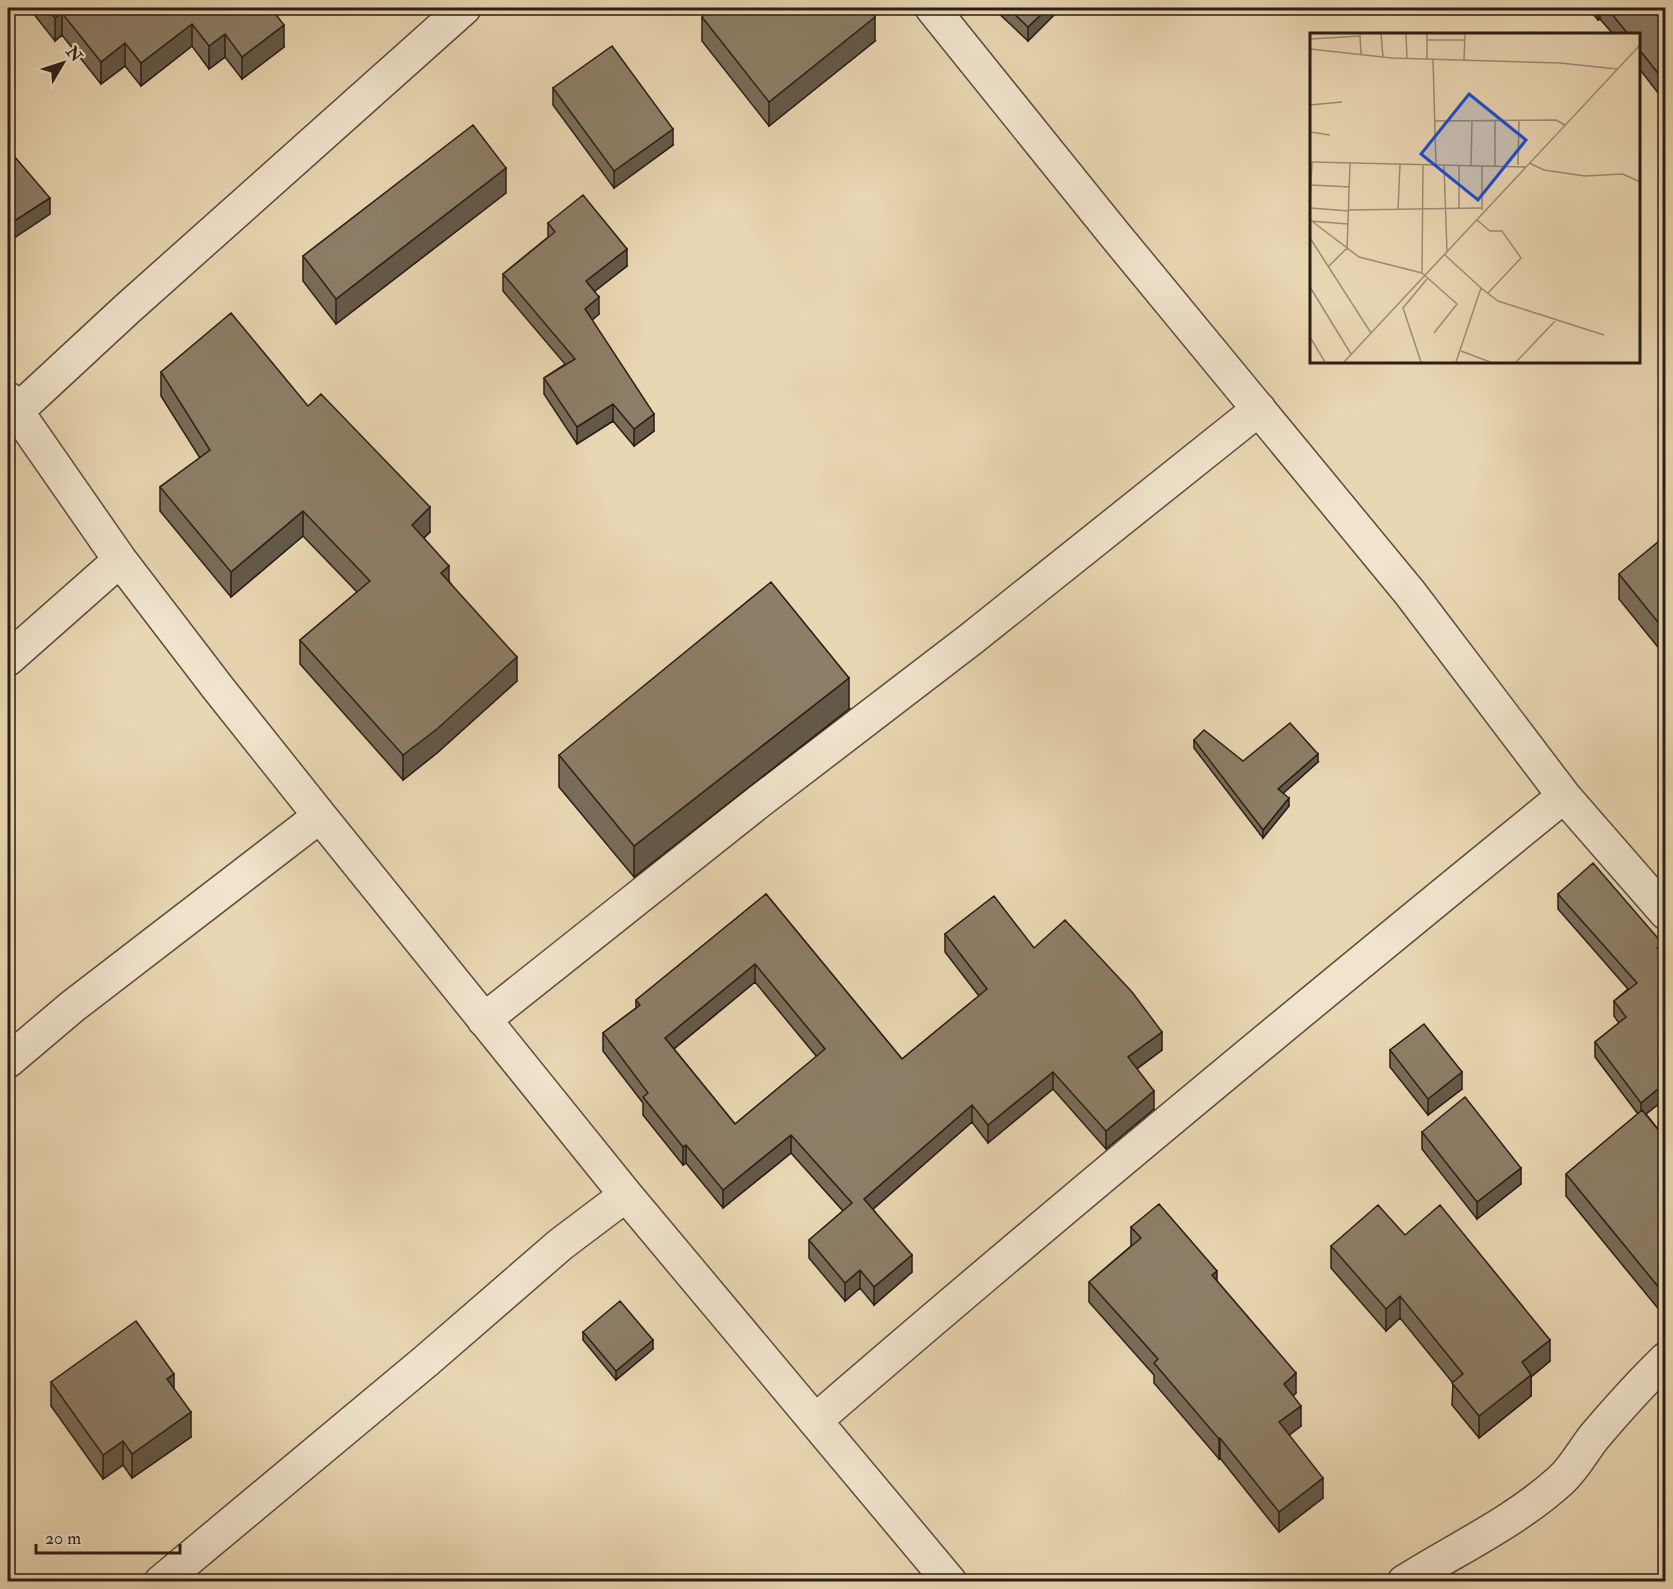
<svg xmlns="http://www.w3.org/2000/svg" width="1673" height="1589" font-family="'IM FELL Double Pica',serif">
  <rect width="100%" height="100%" fill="#e9d6b2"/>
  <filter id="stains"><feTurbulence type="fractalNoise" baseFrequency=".00333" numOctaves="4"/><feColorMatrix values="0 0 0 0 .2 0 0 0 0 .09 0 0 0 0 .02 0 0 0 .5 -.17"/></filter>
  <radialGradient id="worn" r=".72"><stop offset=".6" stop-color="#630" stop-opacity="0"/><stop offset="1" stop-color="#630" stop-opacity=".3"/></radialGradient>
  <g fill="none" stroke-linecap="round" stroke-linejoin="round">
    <defs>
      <path id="street" d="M 932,8 L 1115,235 L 1410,593 L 1564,796 L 1666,913
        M 8,399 L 120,560 L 218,688 L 320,816 L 626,1195 L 950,1582
        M 17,411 L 127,309 L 464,8
        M 8,659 L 120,560
        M 484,1020 L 757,803 L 971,639 L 1259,409
        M 8,1061 L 73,1006 L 320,816
        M 815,1421 C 1061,1208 1312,1001 1564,796
        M 161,1582 L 426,1361 L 561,1244 L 626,1195
        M 1404,1582 C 1456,1549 1515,1522 1561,1480 C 1575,1467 1583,1451 1594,1437 C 1617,1410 1640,1384 1666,1359"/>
    </defs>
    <use href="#street" stroke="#5a4c3c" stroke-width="36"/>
    <use href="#street" stroke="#f1e4cd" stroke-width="33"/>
  </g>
  <path fill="#796c59" stroke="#2a1e15" stroke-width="1.5" fill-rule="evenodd" d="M 29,8 L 271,8 L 284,47 L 242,79 L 225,57 L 209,69 L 192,46 L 141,86 L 125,66 L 101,84 L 62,35 L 55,41 Z
    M 993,8 L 1057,8 L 1057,12 L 1028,41 Z
    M 1588,8 L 1651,8 L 1665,25 L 1665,102 L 1638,67 L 1638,34 L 1613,34 L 1600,19 L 1598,20 Z
    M 702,17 L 875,41 L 769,126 L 702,41 Z
    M 553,88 L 673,145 L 614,188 L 553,105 Z
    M 506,193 L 336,324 L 303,281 L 303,256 Z
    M 548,223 L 627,266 L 595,291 L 599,314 L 592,320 L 654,431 L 634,446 L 613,421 L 577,444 L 544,394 L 544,378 L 565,364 L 503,291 L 503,274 L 548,237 Z
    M 161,372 L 308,406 L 430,532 L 424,538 L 449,581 L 517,681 L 437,753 L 403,780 L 300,664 L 300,640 L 357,592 L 303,536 L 231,597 L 160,511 L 160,487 L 200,458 L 161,396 Z
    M 1665,539 L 1665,656 L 1619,599 L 1619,574 Z
    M 849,709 L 634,877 L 559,787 L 559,755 Z
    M 1194,740 L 1243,761 L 1318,762 L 1283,793 L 1289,806 L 1263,838 L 1194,748 Z
    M 766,894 L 902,1059 L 979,996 L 945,952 L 945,934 L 1034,948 L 1162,1050 L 1137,1069 L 1154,1109 L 1106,1149 L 1053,1089 L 988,1143 L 972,1122 L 873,1209 L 912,1272 L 874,1305 L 860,1288 L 845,1301 L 809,1258 L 809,1240 L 843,1211 L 791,1153 L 723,1208 L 686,1163 L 683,1165 L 643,1115 L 643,1103 L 603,1051 L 603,1033 L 636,1008 L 636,1000 ZM 755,982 L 817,1057 L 735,1124 L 674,1049 Z
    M 1558,894 L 1662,955 L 1665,958 L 1665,1099 L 1646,1114 L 1665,1138 L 1665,1317 L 1566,1196 L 1566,1174 L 1638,1114 L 1595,1057 L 1595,1042 L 1619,1023 L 1614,1016 L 1614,1001 L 1628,989 L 1558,909 Z
    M 1390,1050 L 1462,1089 L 1428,1115 L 1390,1067 Z
    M 1422,1132 L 1521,1184 L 1477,1219 L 1422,1149 Z
    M 1131,1227 L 1217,1281 L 1296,1393 L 1293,1396 L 1301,1426 L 1289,1435 L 1323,1498 L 1279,1532 L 1220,1458 L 1219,1459 L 1154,1383 L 1154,1375 L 1089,1302 L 1089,1282 L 1131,1246 Z
    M 1405,1235 L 1550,1361 L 1531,1377 L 1531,1396 L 1479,1438 L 1452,1405 L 1453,1383 L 1400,1318 L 1386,1331 L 1331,1268 L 1331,1246 Z
    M 583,1332 L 653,1349 L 616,1380 L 583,1340 Z
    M 51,1382 L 174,1389 L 191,1437 L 132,1478 L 123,1465 L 103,1479 L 51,1406 Z"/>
  <path fill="#635848" stroke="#2a1e15" stroke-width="1.5" d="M 1048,8 L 1057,8 L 1057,12 L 1028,41 L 1028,27 Z
    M 1598,8 L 1600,8 L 1600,19 L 1598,20 Z
    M 62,13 L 62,35 L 55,41 L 55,18 Z
    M 875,17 L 875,41 L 769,126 L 769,102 Z
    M 192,24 L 192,46 L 141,86 L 141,63 Z
    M 284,25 L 284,47 L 242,79 L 242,57 Z
    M 225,34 L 225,57 L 209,69 L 209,46 Z
    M 125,43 L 125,66 L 101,84 L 101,62 Z
    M 673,129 L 673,145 L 614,188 L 614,171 Z
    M 506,168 L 506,193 L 336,324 L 336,299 Z
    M 50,198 L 50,214 L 8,242 L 8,225 Z
    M 627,249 L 627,266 L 586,298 L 586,281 Z
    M 599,297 L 599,314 L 585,326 L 585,309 Z
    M 613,404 L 613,421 L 577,444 L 577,427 Z
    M 654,414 L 654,431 L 634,446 L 634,429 Z
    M 430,507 L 430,532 L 412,549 L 412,525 Z
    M 303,511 L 303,536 L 231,597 L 231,572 Z
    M 449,566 L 449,591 L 441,573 Z
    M 517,657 L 517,681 L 437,753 L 403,780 L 403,755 Z
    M 849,678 L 849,709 L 634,877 L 634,846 Z
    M 1318,754 L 1318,762 L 1278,798 L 1278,789 Z
    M 1289,798 L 1289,806 L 1263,838 L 1263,830 Z
    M 1662,943 L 1662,958 L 1657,948 Z
    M 755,964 L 755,982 L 665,1056 L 665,1038 Z
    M 1162,1032 L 1162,1050 L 1128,1075 L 1128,1057 Z
    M 1053,1072 L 1053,1089 L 988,1143 L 988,1125 Z
    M 1462,1072 L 1462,1089 L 1428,1115 L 1428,1099 Z
    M 1665,1083 L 1665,1099 L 1641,1118 L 1641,1103 Z
    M 1154,1091 L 1154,1109 L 1106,1149 L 1106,1131 Z
    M 972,1105 L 972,1122 L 864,1217 L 864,1199 Z
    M 791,1135 L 791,1153 L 723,1208 L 723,1190 Z
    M 686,1145 L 686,1163 L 683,1165 L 683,1147 Z
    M 1521,1168 L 1521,1184 L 1477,1219 L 1477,1202 Z
    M 912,1255 L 912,1272 L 874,1305 L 874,1287 Z
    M 860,1270 L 860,1288 L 845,1301 L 845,1283 Z
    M 1217,1271 L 1217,1291 L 1212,1275 Z
    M 1400,1296 L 1400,1318 L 1386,1331 L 1386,1309 Z
    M 653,1340 L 653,1349 L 616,1380 L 616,1371 Z
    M 1550,1340 L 1550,1361 L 1531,1377 L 1531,1396 L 1479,1438 L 1479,1416 L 1522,1362 Z
    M 1296,1373 L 1296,1393 L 1284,1404 L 1284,1384 Z
    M 174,1374 L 174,1399 L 167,1379 Z
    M 1301,1406 L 1301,1426 L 1279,1443 L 1279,1422 Z
    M 13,1407 L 13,1424 L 8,1429 L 8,1412 Z
    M 191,1412 L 191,1437 L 132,1478 L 132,1454 Z
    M 1220,1438 L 1220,1458 L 1219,1459 L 1219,1439 Z
    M 123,1441 L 123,1465 L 103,1479 L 103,1455 Z
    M 1323,1478 L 1323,1498 L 1279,1532 L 1279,1512 Z"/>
  <path fill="#8d7e67" stroke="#2a1e15" stroke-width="1.5" fill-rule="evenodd" d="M 47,8 L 271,8 L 284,25 L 242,57 L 225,34 L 209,46 L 192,24 L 141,63 L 125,43 L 101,62 L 62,13 L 55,18 Z
    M 713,8 L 868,8 L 875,17 L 769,102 L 702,17 Z
    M 1008,8 L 1048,8 L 1028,27 Z
    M 1607,8 L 1651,8 L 1665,25 L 1665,82 L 1638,48 L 1638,34 L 1628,34 Z
    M 612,46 L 673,129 L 614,171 L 553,88 Z
    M 473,125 L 506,168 L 336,299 L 303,256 Z
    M 8,149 L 50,198 L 8,225 Z
    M 583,195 L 627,249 L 586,281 L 599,297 L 585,309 L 654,414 L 634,429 L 613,404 L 577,427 L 544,378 L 575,359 L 503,274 L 555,232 L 548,223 Z
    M 231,313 L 308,406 L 321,394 L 430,507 L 412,525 L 449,566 L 441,573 L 517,657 L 437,729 L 403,755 L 300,640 L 370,581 L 303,511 L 231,572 L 160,487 L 210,450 L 161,372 Z
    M 1664,537 L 1665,539 L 1665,631 L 1619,574 Z
    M 771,582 L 849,678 L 634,846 L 559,755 Z
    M 1290,723 L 1318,754 L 1278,789 L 1289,798 L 1263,830 L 1194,740 L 1204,730 L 1243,761 Z
    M 1593,863 L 1662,943 L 1657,948 L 1665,958 L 1665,1083 L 1641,1103 L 1595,1042 L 1626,1017 L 1614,1001 L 1637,983 L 1558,894 Z
    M 766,894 L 902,1059 L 987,989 L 945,934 L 994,896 L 1034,948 L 1065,920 L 1132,992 L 1162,1032 L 1128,1057 L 1154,1091 L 1106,1131 L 1053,1072 L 988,1125 L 972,1105 L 864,1199 L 912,1255 L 874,1287 L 860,1270 L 845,1283 L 809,1240 L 852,1203 L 791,1135 L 723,1190 L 686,1145 L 683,1147 L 643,1097 L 648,1093 L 603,1033 L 640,1005 L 636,1000 ZM 755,964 L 825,1049 L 735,1124 L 665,1038 Z
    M 1424,1024 L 1462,1072 L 1428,1099 L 1390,1050 Z
    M 1465,1097 L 1521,1168 L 1477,1202 L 1422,1132 Z
    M 1642,1110 L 1665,1138 L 1665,1295 L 1566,1174 Z
    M 1159,1204 L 1217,1271 L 1212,1275 L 1296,1373 L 1284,1384 L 1301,1406 L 1279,1422 L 1323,1478 L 1279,1512 L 1220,1438 L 1219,1439 L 1154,1363 L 1158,1359 L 1089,1282 L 1141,1238 L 1131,1227 Z
    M 1378,1205 L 1405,1235 L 1440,1205 L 1550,1340 L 1522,1362 L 1531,1375 L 1479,1416 L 1452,1383 L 1463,1374 L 1400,1296 L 1386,1309 L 1331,1246 Z
    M 620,1301 L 653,1340 L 616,1371 L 583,1332 Z
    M 136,1321 L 174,1374 L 167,1379 L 191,1412 L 132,1454 L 123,1441 L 103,1455 L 51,1382 Z
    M 8,1402 L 13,1407 L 8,1412 Z"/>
  <g transform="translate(1310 33)">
    <rect width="330" height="330" fill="#e9d6b2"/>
    <path fill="none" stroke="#9d8c73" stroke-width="1.5" d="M 71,1 L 73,24M 96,1 L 97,26M 50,2 L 51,21M 0,6 L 50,3M 117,7 L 155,7M 0,16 L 82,25 L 250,30 L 307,36M 117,27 L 117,1M 123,27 L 126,132M 154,28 L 155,1M 0,72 L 32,69M 124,88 L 246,87 L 255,92M 185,88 L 185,133M 0,99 L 20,102M 0,129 L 216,134M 219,130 L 234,137 L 275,143 L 313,141 L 330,149M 113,132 L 112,240 L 147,271 L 124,300M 208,132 L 209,87M 134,133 L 137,219M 149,133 L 149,176M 161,133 L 162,88M 172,133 L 172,177M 1,152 L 40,154M 0,172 L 2,129M 0,175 L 39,178M 39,177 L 171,175M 88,177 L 90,131M 167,187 L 180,198 L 192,198 L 211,225 L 178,260M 0,188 L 38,191M 3,189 L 49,224 L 112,240M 0,205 L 61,300M 37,217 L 40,130M 135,222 L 171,255M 18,234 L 36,216M 0,254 L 41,321M 0,304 L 15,329M 151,318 L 180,329M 34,329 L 330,12M 111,329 L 93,275 L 117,246M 146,329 L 171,255 L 188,268 L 294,302M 206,329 L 247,286"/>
    <path fill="#1d4ed8" fill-opacity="0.15" stroke="#1d4ed8" stroke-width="3" d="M 159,61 L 216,107 L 168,167 L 111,121 Z"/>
    <rect width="330" height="330" fill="none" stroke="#2a1e15" stroke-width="3"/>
  </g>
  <rect width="1673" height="1589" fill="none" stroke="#e9d6b2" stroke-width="30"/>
  <rect x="9" y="9" width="1655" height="1571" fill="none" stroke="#2a1e15" stroke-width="3"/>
  <rect x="15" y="15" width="1643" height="1559" fill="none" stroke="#2a1e15" stroke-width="1.5"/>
  <g transform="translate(63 63) rotate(51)" stroke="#f1e4cd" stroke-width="4.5" paint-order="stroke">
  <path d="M0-4.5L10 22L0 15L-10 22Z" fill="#2a1e15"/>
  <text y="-9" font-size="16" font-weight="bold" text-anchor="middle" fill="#2a1e15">N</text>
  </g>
  <path d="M36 1544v9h144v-9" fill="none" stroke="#2a1e15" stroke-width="3"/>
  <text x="45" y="1544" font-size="18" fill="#2a1e15" stroke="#f1e4cd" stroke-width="4.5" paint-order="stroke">20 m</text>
  <rect width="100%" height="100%" filter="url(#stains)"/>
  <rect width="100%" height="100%" fill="url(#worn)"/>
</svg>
